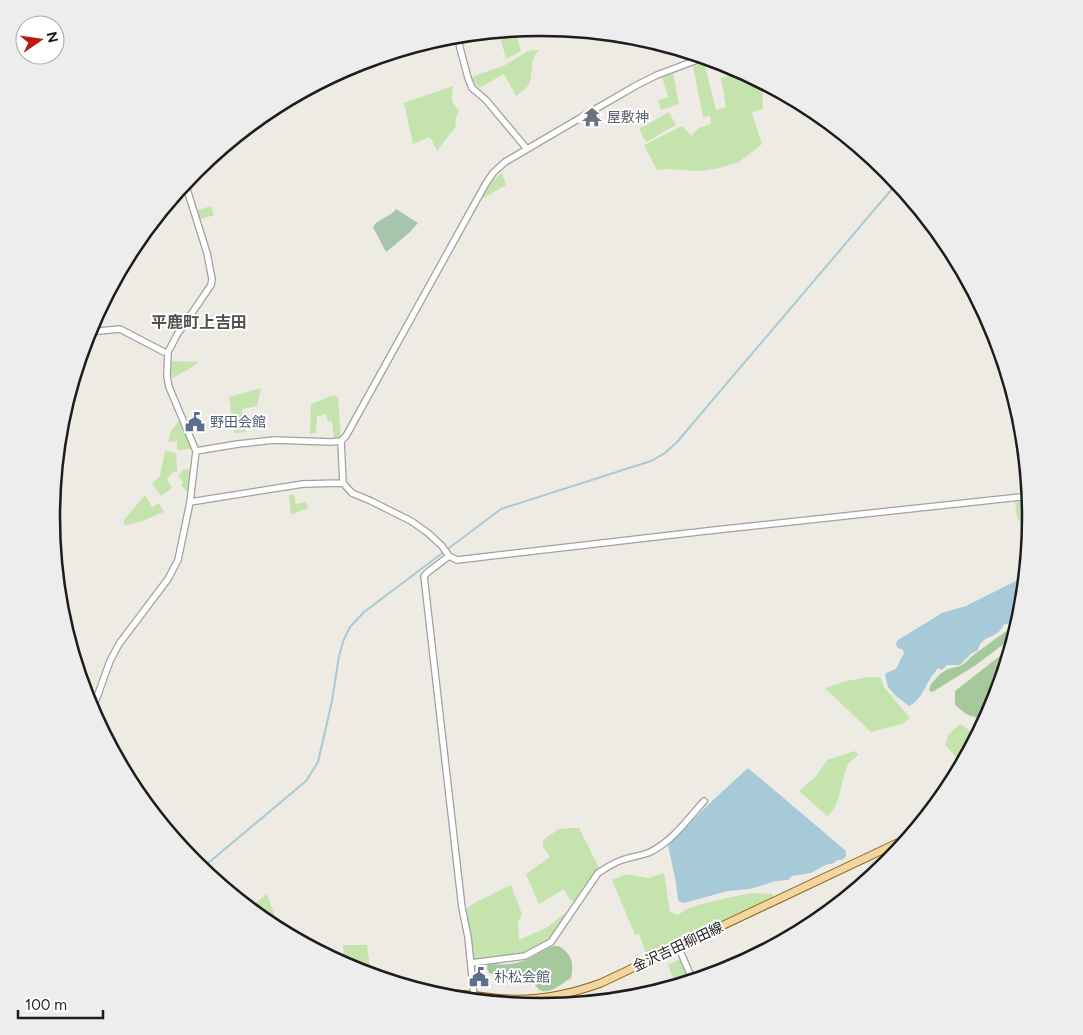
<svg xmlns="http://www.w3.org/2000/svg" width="1083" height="1035" font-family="Figtree,'Noto Sans JP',sans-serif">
  <rect width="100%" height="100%" fill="#edebe4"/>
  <path fill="#c5e4ad" d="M 515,30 L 521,51 L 506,59 L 499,33 L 503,31 Z
    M 534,50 L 539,50 C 530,58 533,71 530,82 C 529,87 520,93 516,96 L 504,74 L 479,88 L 472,78 L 474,76 L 505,65 L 528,51 Z
    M 704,62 L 716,110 L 726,107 L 721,78 L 728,76 L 726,64 L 762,82 L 763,109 L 753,112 L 752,114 L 762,144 L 739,162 L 720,168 L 700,171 L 667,169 L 657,170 L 644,145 L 680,127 L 683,127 L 691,136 L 699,128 L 711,124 L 710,116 L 703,117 L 702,112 L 693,66 Z
    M 673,73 L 679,104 L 661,110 L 658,100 L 668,97 L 662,77 Z
    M 453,86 C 452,98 450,101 459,111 C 456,117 454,120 456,126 L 437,151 L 430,137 L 413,144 L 404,103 Z
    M 669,112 L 676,125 L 646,142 L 639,129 Z
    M 502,173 L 506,185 L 482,199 C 486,189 493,179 502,173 Z
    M 211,206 L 214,215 L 199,220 L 198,213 L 198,210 Z
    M 172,361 L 199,362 L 189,369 L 172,378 L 171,372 Z
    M 261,388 L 257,406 L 242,409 L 246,432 L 234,433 L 229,397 Z
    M 331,396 L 336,396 L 338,398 L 341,437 L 334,438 L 332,421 L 328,422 L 326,414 L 317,416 L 316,431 L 315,433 L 310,434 L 311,404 Z
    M 180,419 L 192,449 L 177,450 L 177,441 L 168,442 L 171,431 Z
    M 165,451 L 176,453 L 177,472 L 173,472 L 167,479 L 172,488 L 161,496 L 152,484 L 160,476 Z
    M 191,469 L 188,493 L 181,485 L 183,482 L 178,475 L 182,472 L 182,470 Z
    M 145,495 L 152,507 L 159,503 L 164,512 L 137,523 L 124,525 L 124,520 Z
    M 289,495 L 294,495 L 296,504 L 306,502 L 308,508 L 291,515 Z
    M 1030,501 L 1031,514 L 1020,522 L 1017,517 L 1015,502 Z
    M 869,677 L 876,677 L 881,678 L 884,687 L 910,718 L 902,724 L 871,732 L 825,688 L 846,681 Z
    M 960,724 L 978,736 L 963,764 L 945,745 L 948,735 Z
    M 855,751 L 858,755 C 855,758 852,760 849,763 C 840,778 842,806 827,816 L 799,791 L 816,776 L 827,760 Z
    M 573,828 L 579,828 L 599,868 L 584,886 L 573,902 L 568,897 L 564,889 L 539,904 L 526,874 L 550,857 L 543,847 L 543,840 L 559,829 Z
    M 664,873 L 670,912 L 678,915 L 685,910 L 698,905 L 731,897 L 752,893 L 773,894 L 773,898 L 647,956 L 639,934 L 635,935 L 612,880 L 626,874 L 649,878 Z
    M 511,885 L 522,914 L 518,922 L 519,940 L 548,927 L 566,912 C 561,923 555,933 546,942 C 528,959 497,958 474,961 L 471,938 L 465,910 L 474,903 Z
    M 267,894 L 280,931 L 269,925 L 249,908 Z
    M 343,945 L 367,945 L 370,966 L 373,976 L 354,970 L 345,965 Z
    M 681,959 L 691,982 L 676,986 L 668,965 Z"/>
  <path fill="#a6c99c" d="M 1020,621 L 1016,635 L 973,667 L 934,691 L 931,692 L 929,690 L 931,684 L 940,674 L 948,669 L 960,666 L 965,663 L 972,656 Z
    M 1011,650 L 994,705 L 986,721 L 966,714 L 955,705 L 955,691 L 1001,655 Z
    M 554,946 L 559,946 C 572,955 574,962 571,978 C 558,986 540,1003 533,979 L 527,978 L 515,982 L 489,973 L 487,968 L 488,964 C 501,965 516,965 528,959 C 537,955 544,949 554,946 Z"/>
  <path fill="#a7c4ad" d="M 396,209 L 418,223 L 409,233 L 386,252 L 373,227 C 378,218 390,218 396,209 Z"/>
  <path fill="#a7cad8" d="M 1026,576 L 1022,613 C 1017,620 1010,623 1003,625 C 1000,636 988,635 981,643 C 979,645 979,648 977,651 C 970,652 966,660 960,665 L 947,665 L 942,670 L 938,668 L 937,669 C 935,673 932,675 930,679 C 924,689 920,701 909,706 L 896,696 L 888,687 L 885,675 L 886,673 L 896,669 L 904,653 L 903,650 C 899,648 896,648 896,643 L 898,640 L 942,613 L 966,606 Z
    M 748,768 L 846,851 L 846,856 C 844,860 841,860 837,860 L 834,863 L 825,865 L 811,873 L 792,876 L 788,880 L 776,881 L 750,889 L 728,891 L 684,903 L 680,902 L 678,900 L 676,883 L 668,845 L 711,802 Z"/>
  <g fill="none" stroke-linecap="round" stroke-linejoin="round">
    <path stroke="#a7cad8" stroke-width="2" d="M 201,869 L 306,781 L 318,762 L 332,701 L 339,656 L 344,639 L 350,627 L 364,612 L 501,509 L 651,461 L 665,453 L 677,442 L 897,183"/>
    <defs>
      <path id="minor" d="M 458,36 L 460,48 L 468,78 L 472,88 L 486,100 L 527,149
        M 88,332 L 120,329 L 164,352 L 168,352
        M 341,441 L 343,483 L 352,493 L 371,501 L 411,521 L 428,533 L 442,546 L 449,556 L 457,560 L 715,530 L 1029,496
        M 196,451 L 238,444 L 274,440 L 331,442 L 341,441 L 346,436 L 485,185 L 493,173 L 505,162 L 599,107 L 637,85 L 657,75 L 705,57
        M 190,502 L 303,484 L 343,483
        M 449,556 L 428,572 L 424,576 L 462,908 L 468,937 L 474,996
        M 92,711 L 110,661 L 119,644 L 168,579 L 178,560 L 190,502 L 196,451 L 169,387 L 167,376 L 168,352 L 177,335 L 211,285 L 212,279 L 207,253 L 185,183
        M 678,946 L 693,981
        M 471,963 L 525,956 L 551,942 L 598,873 C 606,868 613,863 622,860 C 630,857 639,856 648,853 C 671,843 688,819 704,801"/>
      <path id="major" d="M 432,994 C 453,992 474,996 494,998 C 531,1002 566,996 601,983 L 910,837"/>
    </defs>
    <use href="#minor" stroke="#a1a1a1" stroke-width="8"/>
    <use href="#major" stroke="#8a670c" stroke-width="9"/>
    <use href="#minor" stroke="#fff" stroke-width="5.5"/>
    <use href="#major" stroke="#f4d5a2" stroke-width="7"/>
  </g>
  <defs>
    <symbol id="temple-bare" viewBox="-9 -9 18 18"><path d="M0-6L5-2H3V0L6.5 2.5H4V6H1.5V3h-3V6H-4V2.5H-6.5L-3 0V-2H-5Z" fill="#6b7280" stroke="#fff" stroke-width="2.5" paint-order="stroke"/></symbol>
    <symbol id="civic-bare" viewBox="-9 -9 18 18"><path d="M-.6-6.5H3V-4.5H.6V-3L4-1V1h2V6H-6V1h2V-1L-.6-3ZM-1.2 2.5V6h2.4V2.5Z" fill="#5c6f8a" stroke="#fff" stroke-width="2.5" paint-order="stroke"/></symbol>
  </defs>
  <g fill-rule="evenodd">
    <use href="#temple-bare" x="578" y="103" width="28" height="28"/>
    <use href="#civic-bare" x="181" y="408" width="28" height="28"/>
    <use href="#civic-bare" x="465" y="963" width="28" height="28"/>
  </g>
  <g text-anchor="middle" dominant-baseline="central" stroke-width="4" stroke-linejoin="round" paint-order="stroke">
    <g font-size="14" fill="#5b616d" stroke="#fff" text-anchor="start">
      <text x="607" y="117">屋敷神</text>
    </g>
    <g font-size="14" fill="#4e5e75" stroke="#fff" text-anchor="start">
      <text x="210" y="422">野田会館</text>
      <text x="494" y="977">朴松会館</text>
    </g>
    <g font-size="14" fill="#1d1d1d" stroke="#fff">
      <text transform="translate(678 947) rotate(-25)">金沢吉田柳田線</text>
    </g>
    <g font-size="16" font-weight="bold" fill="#505050" stroke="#fff">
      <text x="199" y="322">平鹿町上吉田</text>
    </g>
  </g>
  <path d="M0 0H1083V1035H0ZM60 517a481 481 0 1 1 962 0a481 481 0 1 1-962 0Z" fill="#ededed" fill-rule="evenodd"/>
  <path fill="none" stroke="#1d1d1d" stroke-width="2.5" d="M60 517a481 481 0 1 1 962 0a481 481 0 1 1-962 0Z"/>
  <g transform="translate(40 40) rotate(77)"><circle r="24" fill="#ffffff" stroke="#a5a5a5"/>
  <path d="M0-4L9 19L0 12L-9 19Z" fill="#ba1a10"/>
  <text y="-8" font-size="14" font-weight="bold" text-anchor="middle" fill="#1d1d1d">N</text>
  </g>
  <path d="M18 1010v8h85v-8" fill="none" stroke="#1d1d1d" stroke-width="2.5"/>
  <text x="25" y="1010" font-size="15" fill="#1d1d1d" stroke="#ffffff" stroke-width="4" paint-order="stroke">100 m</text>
</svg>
